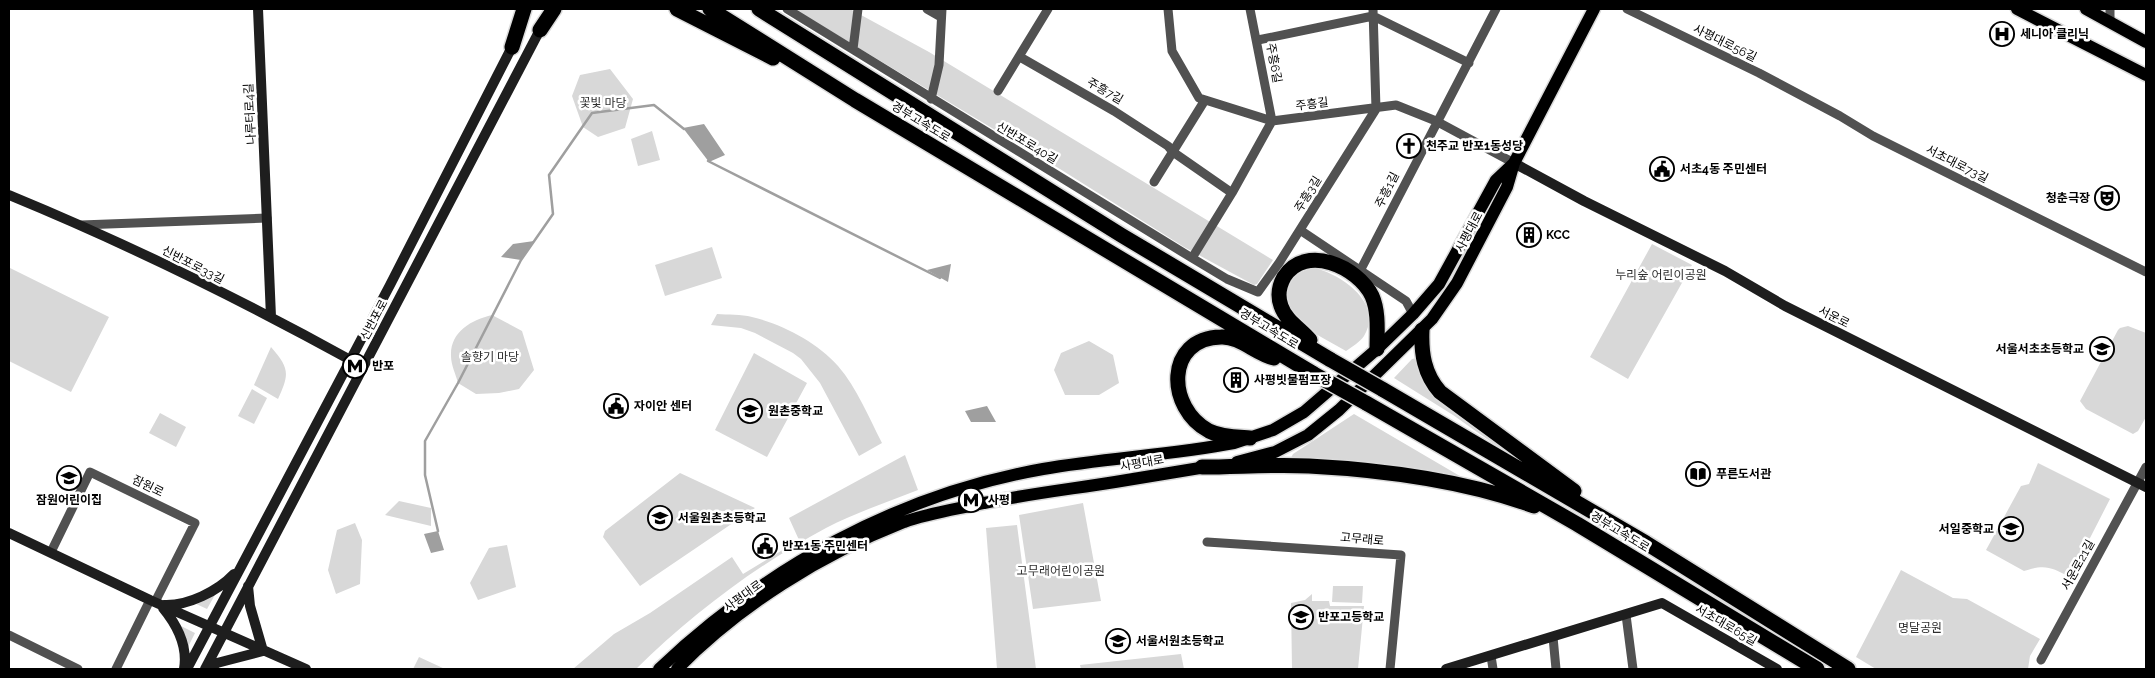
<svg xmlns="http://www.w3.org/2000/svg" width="2155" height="678" font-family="Raleway,'Noto Sans KR',sans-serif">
  <rect width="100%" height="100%" fill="#fff"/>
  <path fill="#d8d8d8" d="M 794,9 L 850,9 L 929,52 L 1273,260 L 1257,284 L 1254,285 L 1184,247 L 1060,169 Z
    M 610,69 L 633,99 L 625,128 L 598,137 L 583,127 L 572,96 L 580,75 Z
    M 652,131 L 660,160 L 638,166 L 631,139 Z
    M 1652,244 L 1692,265 L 1628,379 L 1590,357 Z
    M 712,247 L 722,278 L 665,296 L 655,265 Z
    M 10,268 L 109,317 L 71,392 L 9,361 Z
    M 1314,268 C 1341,274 1384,303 1364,336 C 1360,342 1352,347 1346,351 L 1305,328 L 1286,306 C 1286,282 1289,274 1314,268 Z
    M 717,314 C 728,315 741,314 752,317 C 782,324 817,342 838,366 C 857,388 869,418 882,443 L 859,456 L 820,383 L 801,359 L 793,353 L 755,333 L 741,328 L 711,325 Z
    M 492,315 L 522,331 L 534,370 L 519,389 L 499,393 L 476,394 L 458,383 C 456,375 451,365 451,356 C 450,332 471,320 492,315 Z
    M 2128,326 L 2146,333 L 2146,417 L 2138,431 L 2133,434 L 2086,409 L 2080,401 L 2118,330 L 2120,328 Z
    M 1089,341 L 1113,355 L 1119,383 L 1099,395 L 1065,395 L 1054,370 L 1061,353 Z
    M 271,347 C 289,368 290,373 278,399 L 254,385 Z
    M 754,353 L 807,383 L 767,457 L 715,430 Z
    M 1417,358 L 1421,375 L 1427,387 L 1524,462 L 1494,444 L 1453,415 L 1394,378 L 1412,359 Z
    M 252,389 L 267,398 L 254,424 L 238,416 Z
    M 160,413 L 186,427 L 176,447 L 149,433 Z
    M 1354,414 L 1482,489 L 1291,458 L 1293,454 Z
    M 905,455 L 918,490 C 887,502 855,513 826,528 C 757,565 692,614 636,669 L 573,669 L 614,634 L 650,613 L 732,557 L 743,574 L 799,540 L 789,518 Z
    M 2038,463 L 2110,499 L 2070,577 C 2051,567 2045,564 2024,571 L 1986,550 L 2021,486 L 2029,484 Z
    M 680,473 L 755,508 L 640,586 L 603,537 L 605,531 Z
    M 399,501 L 431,508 L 431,526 L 385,515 Z
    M 1083,503 L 1101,601 L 1033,609 L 1019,515 Z
    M 355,523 L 362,540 L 360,584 L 336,594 L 328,570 L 337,530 Z
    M 1017,525 L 1036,669 L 997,669 L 986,528 Z
    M 507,545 L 516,587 L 478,600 L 470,583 L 489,548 Z
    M 1901,570 L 1953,598 L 1967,599 L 2040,639 L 2030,656 L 2028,669 L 1876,669 L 1856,657 Z
    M 1333,586 L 1363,586 L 1362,603 L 1332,602 Z
    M 216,593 L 207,609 L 192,602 Z
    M 1312,594 L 1312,601 L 1329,601 L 1330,606 L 1364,606 L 1358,669 L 1292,669 L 1291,603 L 1305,600 Z
    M 181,626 L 195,633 L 188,647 Z
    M 1181,654 L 1184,669 L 1081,669 L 1080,665 Z
    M 419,657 L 445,669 L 413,669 Z"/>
  <path fill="#9f9f9f" d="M 704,124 L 725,155 L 709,162 L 683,128 Z
    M 534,241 L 521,260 L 501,257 L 513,244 Z
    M 951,264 L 948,282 L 927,270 Z
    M 987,406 L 996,422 L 971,422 L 965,411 Z
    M 438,531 L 444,550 L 431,553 L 424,534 Z"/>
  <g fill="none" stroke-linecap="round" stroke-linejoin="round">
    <path stroke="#9f9f9f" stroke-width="2.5" d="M 708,161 L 940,278
      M 438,531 L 425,475 L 425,441 L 458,383 L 521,260 L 553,214 L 549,175 L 592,113 L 654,105 L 684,129"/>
    <defs>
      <path id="primary" d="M 2017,9 L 2146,75
        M 2086,9 L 2146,42
        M 1237,462 L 1275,452 L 1308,435 L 1339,410 L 1432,319 L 1457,283 L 1507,187 L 1514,163 L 1594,9
        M 659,669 C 766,568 896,495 1043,469 C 1106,458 1171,455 1234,443 L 1273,430 L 1304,412 L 1377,349 L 1413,314 L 1439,284 L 1496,180 L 1514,163
        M 677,669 C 740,605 820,555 904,522 C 929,513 958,509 984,503 C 1028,494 1071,489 1115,482 C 1147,477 1180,471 1212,466"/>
      <path id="highway" d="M 677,9 L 773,58
        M 710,9 L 855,100 L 1314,374
        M 759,9 L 1121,235 L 1331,360
        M 540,30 L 554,9
        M 512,47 L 524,9
        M 1422,330 C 1421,353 1424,374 1440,392 L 1574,491
        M 1310,340 C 1301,329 1286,321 1281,306 C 1277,295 1279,286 1284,277 C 1306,243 1358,267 1372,296 C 1379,312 1377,332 1377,349
        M 1382,389 L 1646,543 L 1848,669
        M 1366,403 L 1577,524 L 1817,669
        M 1250,438 C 1236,437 1221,437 1209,431 C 1166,408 1165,338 1221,337 C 1240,336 1256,354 1274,358
        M 1202,467 C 1238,467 1274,464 1309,466 C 1385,470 1463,480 1534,506"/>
    </defs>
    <use href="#primary" stroke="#dbdbdb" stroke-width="15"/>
    <use href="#highway" stroke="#dbdbdb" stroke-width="18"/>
    <path stroke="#515151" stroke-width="9" d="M 787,9 L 1192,258 L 1227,279 L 1258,292 L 1279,263 L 1376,109
      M 927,9 L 941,17
      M 1168,9 L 1172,51 L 1199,98 L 1272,121 L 1396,105 L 1436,121 L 1514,163
      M 1373,9 L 1376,109
      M 1627,9 L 1759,73 L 1840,116 L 1873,136 L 2146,272
      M 2110,21 L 2110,9
      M 1258,40 L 1373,16 L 1469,63
      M 853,49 L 858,9
      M 1020,57 L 1114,111 L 1168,146 L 1173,152 L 1232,193
      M 998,91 L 1048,9
      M 931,99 L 939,65 L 942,9
      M 1154,182 L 1205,100
      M 81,225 L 267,218
      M 1300,230 L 1406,301 L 1413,314
      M 1192,258 L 1232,193 L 1272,121 L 1250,9
      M 1360,271 L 1496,9
      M 1207,542 L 1401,555 L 1390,669
      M 51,552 L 90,472 L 195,523 L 155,602
      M 1626,615 L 1633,669
      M 9,635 L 78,669
      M 1553,637 L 1556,669
      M 1491,656 L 1493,669
      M 2041,660 L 2146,467
      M 116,669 L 150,600"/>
    <path stroke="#1e1e1e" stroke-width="10" d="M 258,9 L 271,317
      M 1514,163 L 1584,201 L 1725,271 L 1785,306 L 2146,487
      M 9,195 C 128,244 244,301 356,363
      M 9,533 L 150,600 L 306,669
      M 248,586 L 250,606 L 263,651
      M 164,605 C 188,606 218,591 234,574
      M 163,608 C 177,625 188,646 184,669
      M 187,669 L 390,285 L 515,41
      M 205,669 L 542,26
      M 209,669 L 217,663 L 263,651
      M 1446,669 L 1662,603 L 1777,669"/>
    <use href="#primary" stroke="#000" stroke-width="12"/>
    <use href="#highway" stroke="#000" stroke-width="15"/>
    <defs>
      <path id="highway-bridge" d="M 1331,360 L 1382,389
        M 1314,374 L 1366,403"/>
    </defs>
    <use href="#highway-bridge" stroke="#dbdbdb" stroke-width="18" stroke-linecap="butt"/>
    <use href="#highway-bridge" stroke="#000" stroke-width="15"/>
  </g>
  <defs>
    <symbol id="hospital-ring" viewBox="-11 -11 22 22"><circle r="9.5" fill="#fff" stroke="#000" stroke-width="1.5"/><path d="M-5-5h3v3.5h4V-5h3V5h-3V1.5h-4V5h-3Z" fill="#000"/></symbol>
    <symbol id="church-ring" viewBox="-11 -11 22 22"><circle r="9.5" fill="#fff" stroke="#000" stroke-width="1.5"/><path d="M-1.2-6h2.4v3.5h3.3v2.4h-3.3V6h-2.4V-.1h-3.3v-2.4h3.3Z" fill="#000"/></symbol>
    <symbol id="civic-ring" viewBox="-11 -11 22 22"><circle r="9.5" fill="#fff" stroke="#000" stroke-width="1.5"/><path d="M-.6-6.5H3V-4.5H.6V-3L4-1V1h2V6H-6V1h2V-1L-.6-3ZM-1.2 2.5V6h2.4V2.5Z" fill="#000"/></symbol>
    <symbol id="theatre-ring" viewBox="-11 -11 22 22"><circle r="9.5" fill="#fff" stroke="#000" stroke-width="1.5"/><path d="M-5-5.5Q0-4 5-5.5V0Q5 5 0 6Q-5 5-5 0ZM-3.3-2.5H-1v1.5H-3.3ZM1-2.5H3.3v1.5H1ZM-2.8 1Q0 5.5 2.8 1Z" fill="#000"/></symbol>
    <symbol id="building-ring" viewBox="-11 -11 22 22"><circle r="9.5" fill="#fff" stroke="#000" stroke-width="1.5"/><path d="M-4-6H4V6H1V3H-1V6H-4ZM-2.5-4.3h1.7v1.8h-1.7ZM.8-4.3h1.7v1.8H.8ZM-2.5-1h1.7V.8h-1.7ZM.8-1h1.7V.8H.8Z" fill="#000"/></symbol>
    <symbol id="school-ring" viewBox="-11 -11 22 22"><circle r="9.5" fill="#fff" stroke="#000" stroke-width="1.5"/><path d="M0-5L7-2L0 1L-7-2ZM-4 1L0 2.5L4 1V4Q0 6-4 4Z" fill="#000"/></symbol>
    <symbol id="metro-ring" viewBox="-11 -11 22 22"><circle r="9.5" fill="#fff" stroke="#000" stroke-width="1.5"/><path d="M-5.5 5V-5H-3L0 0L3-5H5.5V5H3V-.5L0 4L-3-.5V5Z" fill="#000"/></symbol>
    <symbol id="library-ring" viewBox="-11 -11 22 22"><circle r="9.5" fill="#fff" stroke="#000" stroke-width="1.5"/><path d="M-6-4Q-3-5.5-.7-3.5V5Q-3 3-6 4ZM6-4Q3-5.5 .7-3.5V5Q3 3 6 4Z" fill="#000"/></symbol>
  </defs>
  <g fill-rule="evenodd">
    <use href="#hospital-ring" x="1988" y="20" width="28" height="28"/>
    <use href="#church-ring" x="1395" y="132" width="28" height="28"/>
    <use href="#civic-ring" x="1648" y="155" width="28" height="28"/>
    <use href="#theatre-ring" x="2093" y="184" width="28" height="28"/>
    <use href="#building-ring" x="1515" y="221" width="28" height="28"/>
    <use href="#school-ring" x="2088" y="335" width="28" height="28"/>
    <use href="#metro-ring" x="341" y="352" width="28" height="28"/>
    <use href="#building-ring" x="1222" y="366" width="28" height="28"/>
    <use href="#civic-ring" x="602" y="392" width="28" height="28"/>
    <use href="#school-ring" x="736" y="397" width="28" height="28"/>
    <use href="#library-ring" x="1684" y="460" width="28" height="28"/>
    <use href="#school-ring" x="55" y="464" width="28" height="28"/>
    <use href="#metro-ring" x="957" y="486" width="28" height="28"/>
    <use href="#school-ring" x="646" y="504" width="28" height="28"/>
    <use href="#school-ring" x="1997" y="515" width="28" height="28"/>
    <use href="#civic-ring" x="751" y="532" width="28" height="28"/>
    <use href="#school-ring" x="1287" y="603" width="28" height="28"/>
    <use href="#school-ring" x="1104" y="627" width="28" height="28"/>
  </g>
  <g text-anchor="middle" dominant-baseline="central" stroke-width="5" stroke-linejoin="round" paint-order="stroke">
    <g font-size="12" font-weight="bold" fill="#000" stroke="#fff" text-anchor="start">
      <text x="2020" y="34">세니아 클리닉</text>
      <text x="1426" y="146">천주교 반포1동성당</text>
      <text x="1680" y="169">서초4동 주민센터</text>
      <text x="2090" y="198" text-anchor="end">청춘극장</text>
      <text x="1546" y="235">KCC</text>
      <text x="2084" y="349" text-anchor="end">서울서초초등학교</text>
      <text x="372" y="366">반포</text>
      <text x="1254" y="380">사평빗물펌프장</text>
      <text x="634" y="406">자이안 센터</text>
      <text x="768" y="411">원촌중학교</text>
      <text x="1716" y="474">푸른도서관</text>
      <text x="69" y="500" text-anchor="middle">잠원어린이집</text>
      <text x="988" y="500">사평</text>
      <text x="678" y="518">서울원촌초등학교</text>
      <text x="1994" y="529" text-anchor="end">서일중학교</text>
      <text x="782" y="546">반포1동 주민센터</text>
      <text x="1318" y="617">반포고등학교</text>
      <text x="1136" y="641">서울서원초등학교</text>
    </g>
    <g font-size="12" fill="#000" stroke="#fff">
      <text transform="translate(1725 43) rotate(26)">사평대로56길</text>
      <text transform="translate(1274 63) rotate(80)">주흥6길</text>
      <text transform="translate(1105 91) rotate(30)">주흥7길</text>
      <text transform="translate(1312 104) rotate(-7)">주흥길</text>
      <text transform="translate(250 114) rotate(-93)">나루터로4길</text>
      <text transform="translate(921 122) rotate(31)">경부고속도로</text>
      <text transform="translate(1027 143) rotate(31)">신반포로40길</text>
      <text transform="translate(1957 164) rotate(27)">서초대로73길</text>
      <text transform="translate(1387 190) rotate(-63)">주흥1길</text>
      <text transform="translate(1308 194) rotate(-58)">주흥3길</text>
      <text transform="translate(1469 232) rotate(-62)">사평대로</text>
      <text transform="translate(193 265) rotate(27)">신반포로33길</text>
      <text transform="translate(1834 317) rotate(27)">서운로</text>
      <text transform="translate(374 320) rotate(-62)">신반포로</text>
      <text transform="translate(1269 329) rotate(31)">경부고속도로</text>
      <text transform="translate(1142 463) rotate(-10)">사평대로</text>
      <text transform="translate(148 486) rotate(26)">잠원로</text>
      <text transform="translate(1620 532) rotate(31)">경부고속도로</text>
      <text transform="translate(1362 539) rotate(5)">고무래로</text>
      <text transform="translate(2078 565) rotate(-61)">서운로21길</text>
      <text transform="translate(743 596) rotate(-36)">사평대로</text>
      <text transform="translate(1726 625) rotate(30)">서초대로65길</text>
    </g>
    <g font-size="12" fill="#2f2f2f" stroke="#fff">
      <text x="603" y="103">꽃빛 마당</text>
      <text x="1661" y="275">누리숲 어린이공원</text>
      <text x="490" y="357">솔향기 마당</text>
      <text x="1061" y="571">고무래어린이공원</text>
      <text x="1920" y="628">명달공원</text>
    </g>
  </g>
  <rect width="2155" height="678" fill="none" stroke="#000000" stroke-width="20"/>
</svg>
